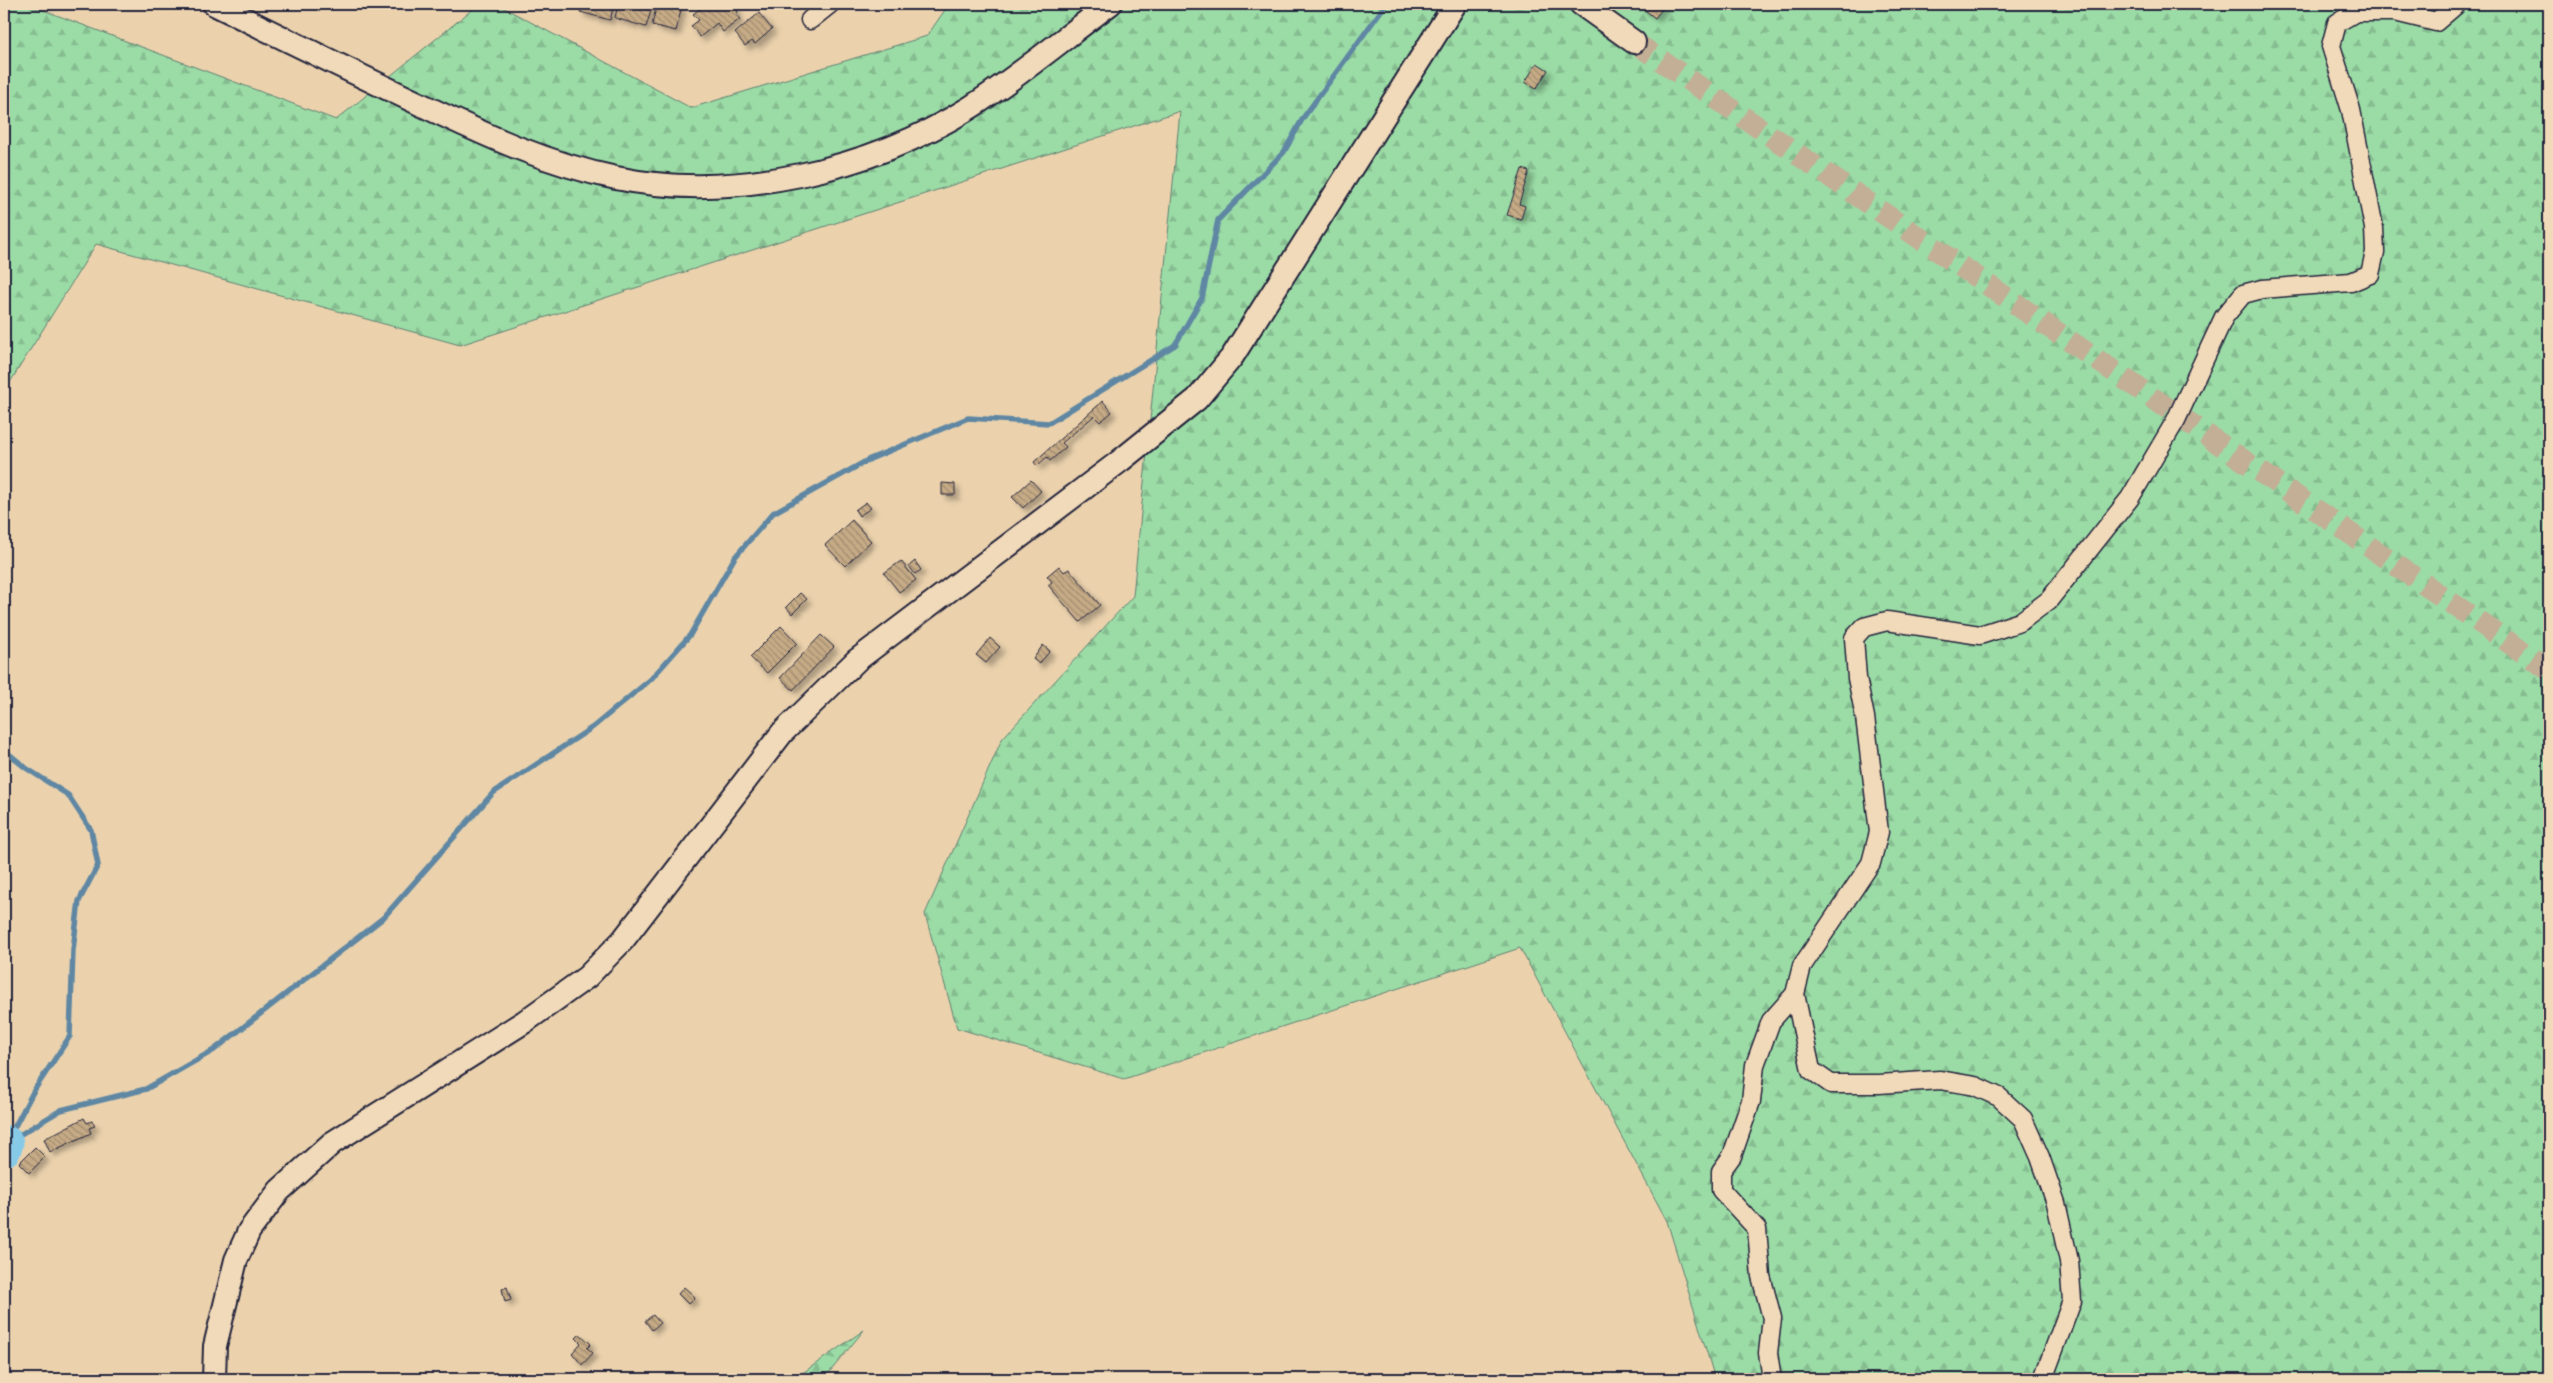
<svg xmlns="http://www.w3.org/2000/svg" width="2553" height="1383" font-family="Caveat,sans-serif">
  <defs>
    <pattern id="forest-firs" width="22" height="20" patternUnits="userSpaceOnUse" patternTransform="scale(1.25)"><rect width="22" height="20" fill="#9bdca6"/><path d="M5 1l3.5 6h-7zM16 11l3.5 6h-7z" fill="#85bc90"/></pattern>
    <pattern id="building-back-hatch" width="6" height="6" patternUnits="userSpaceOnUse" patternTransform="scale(1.25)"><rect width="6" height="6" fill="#c6ab86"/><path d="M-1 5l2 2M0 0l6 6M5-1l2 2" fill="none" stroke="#a08b6f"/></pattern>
    <filter id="shadow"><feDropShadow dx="4.5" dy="4.5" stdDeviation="2.5" flood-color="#0004"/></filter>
  </defs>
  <rect width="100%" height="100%" fill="#ebd2ad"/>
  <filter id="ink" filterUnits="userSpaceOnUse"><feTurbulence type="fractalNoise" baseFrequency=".02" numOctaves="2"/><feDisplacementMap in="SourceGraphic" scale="10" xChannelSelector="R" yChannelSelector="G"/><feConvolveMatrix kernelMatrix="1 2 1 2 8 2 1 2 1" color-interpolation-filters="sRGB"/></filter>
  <g filter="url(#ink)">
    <path fill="url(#forest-firs)" stroke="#5e7f70" d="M 4,4 L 27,4 L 336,120 L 479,4 L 497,4 L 691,108 L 927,36 L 949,4 L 2549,4 L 2549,1379 L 1715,1379 L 1667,1221 L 1520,948 L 1124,1079 L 957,1028 L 925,914 L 1002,739 L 1133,596 L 1180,111 L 460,345 L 96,244 L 4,392 Z
      M 864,1330 L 824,1379 L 794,1379 Z"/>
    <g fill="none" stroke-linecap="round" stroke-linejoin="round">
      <path stroke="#5f87a3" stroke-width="5.5" d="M 4,750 L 26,768 L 68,795 L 91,830 L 98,865 L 79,901 L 73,950 L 70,1036 L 33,1092 L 7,1141
        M 6,1143 L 61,1110 L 146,1089 L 214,1050 L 383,918 L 493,793 L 593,727 L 651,679 L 690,635 L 735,557 L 773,513 L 870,459 L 968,418 L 1049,423 L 1175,345 L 1202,298 L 1218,220 L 1284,152 L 1303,118 L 1386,4"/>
      <path stroke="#87cae8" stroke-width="35" d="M 4,1149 L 6,1143"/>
    </g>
    <path fill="url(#building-back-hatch)" stroke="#22223b" filter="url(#shadow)" d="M 582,4 L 614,4 L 610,20 L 580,12 Z
      M 618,4 L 653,4 L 646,27 L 615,18 Z
      M 657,4 L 682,6 L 676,31 L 652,25 Z
      M 706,4 L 736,4 L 734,6 L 738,12 L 736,14 L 740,19 L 723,32 L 717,23 L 700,37 L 691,26 L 699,20 L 693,14 Z
      M 1637,4 L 1666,4 L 1655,18 Z
      M 759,13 L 772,29 L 755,44 L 752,41 L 745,46 L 735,33 Z
      M 1537,63 L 1548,70 L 1536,89 L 1525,82 Z
      M 1522,169 L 1529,171 L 1519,204 L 1525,206 L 1521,219 L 1507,215 Z
      M 1103,401 L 1112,412 L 1100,422 L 1094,416 L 1062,443 L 1066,447 L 1050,461 L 1047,457 L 1037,466 L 1034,462 Z
      M 1031,480 L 1041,491 L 1023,508 L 1012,497 Z
      M 942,483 L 955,484 L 955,495 L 942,495 Z
      M 866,502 L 871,508 L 859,516 L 855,510 Z
      M 852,520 L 871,541 L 845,566 L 825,545 Z
      M 901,561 L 916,580 L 899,592 L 884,573 Z
      M 915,561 L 921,570 L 915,574 L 909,566 Z
      M 1059,566 L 1064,572 L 1069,569 L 1100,605 L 1080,622 L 1048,585 L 1052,582 L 1047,576 Z
      M 800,593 L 807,599 L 792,614 L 786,607 Z
      M 781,626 L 797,643 L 767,673 L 750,657 Z
      M 821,635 L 834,647 L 793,690 L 780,678 Z
      M 990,638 L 1000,647 L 986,663 L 976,655 Z
      M 1043,645 L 1050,651 L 1039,664 L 1033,659 Z
      M 84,1118 L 87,1123 L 92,1121 L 95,1126 L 89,1128 L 91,1133 L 50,1152 L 44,1139 Z
      M 35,1147 L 45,1157 L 29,1173 L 19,1163 Z
      M 507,1287 L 511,1300 L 505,1302 L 502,1289 Z
      M 684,1287 L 695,1297 L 688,1304 L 678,1294 Z
      M 653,1315 L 660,1323 L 652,1330 L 645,1321 Z
      M 580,1334 L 591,1344 L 587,1348 L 593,1353 L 582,1365 L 572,1353 L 581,1343 L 576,1338 Z
      M 1667,1375 L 1683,1379 L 1666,1379 Z"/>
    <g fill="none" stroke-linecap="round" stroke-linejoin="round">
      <path stroke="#c3af96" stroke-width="22" stroke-dasharray="22 11" stroke-linecap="butt" d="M 1634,42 L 2549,670"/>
      <defs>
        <path id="minor" d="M 810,20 L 830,4
          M 1795,994 L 1811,1070 L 1831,1084 L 1879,1084 L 1940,1080 L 1975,1086 L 1999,1097 L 2023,1119 L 2040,1157 L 2056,1203 L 2069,1261 L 2072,1301 L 2043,1379
          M 1772,1379 L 1768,1353 L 1772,1318 L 1761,1276 L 1757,1229 L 1721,1190 L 1721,1171 L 1732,1156 L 1751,1101 L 1755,1065 L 1771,1021 L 1795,994 L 1802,966 L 1871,863 L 1879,832 L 1865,717 L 1857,678 L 1854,638 L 1864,627 L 1887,621 L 1980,635 L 2020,622 L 2049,600 L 2130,498 L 2176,420 L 2224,317 L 2243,294 L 2262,289 L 2351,282 L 2370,274 L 2375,252 L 2374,228 L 2351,110 L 2331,46 L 2337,23 L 2356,12 L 2395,12 L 2436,22 L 2457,4"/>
        <path id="tertiary" d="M 214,4 C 283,38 352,72 422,105 C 485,135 548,164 616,178 C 732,202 871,170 971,107 C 1019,76 1064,38 1110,4
          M 1581,4 L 1634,42
          M 214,1379 L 215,1346 L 236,1260 L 249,1231 L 279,1191 L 332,1143 L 524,1022 L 587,977 L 623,940 L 782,733 L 857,660 L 1120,461 L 1197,399 L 1232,357 L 1455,4"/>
      </defs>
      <use href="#minor" stroke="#22223b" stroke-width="21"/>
      <use href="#tertiary" stroke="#22223b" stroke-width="26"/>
      <use href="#minor" stroke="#f1dab9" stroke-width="18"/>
      <use href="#tertiary" stroke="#f1dab9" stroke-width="22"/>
    </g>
  </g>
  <rect width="2553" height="1383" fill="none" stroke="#f1dab9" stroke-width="20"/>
  <rect x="10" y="10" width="2533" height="1363" fill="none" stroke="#22223b" stroke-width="2" filter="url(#ink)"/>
</svg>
